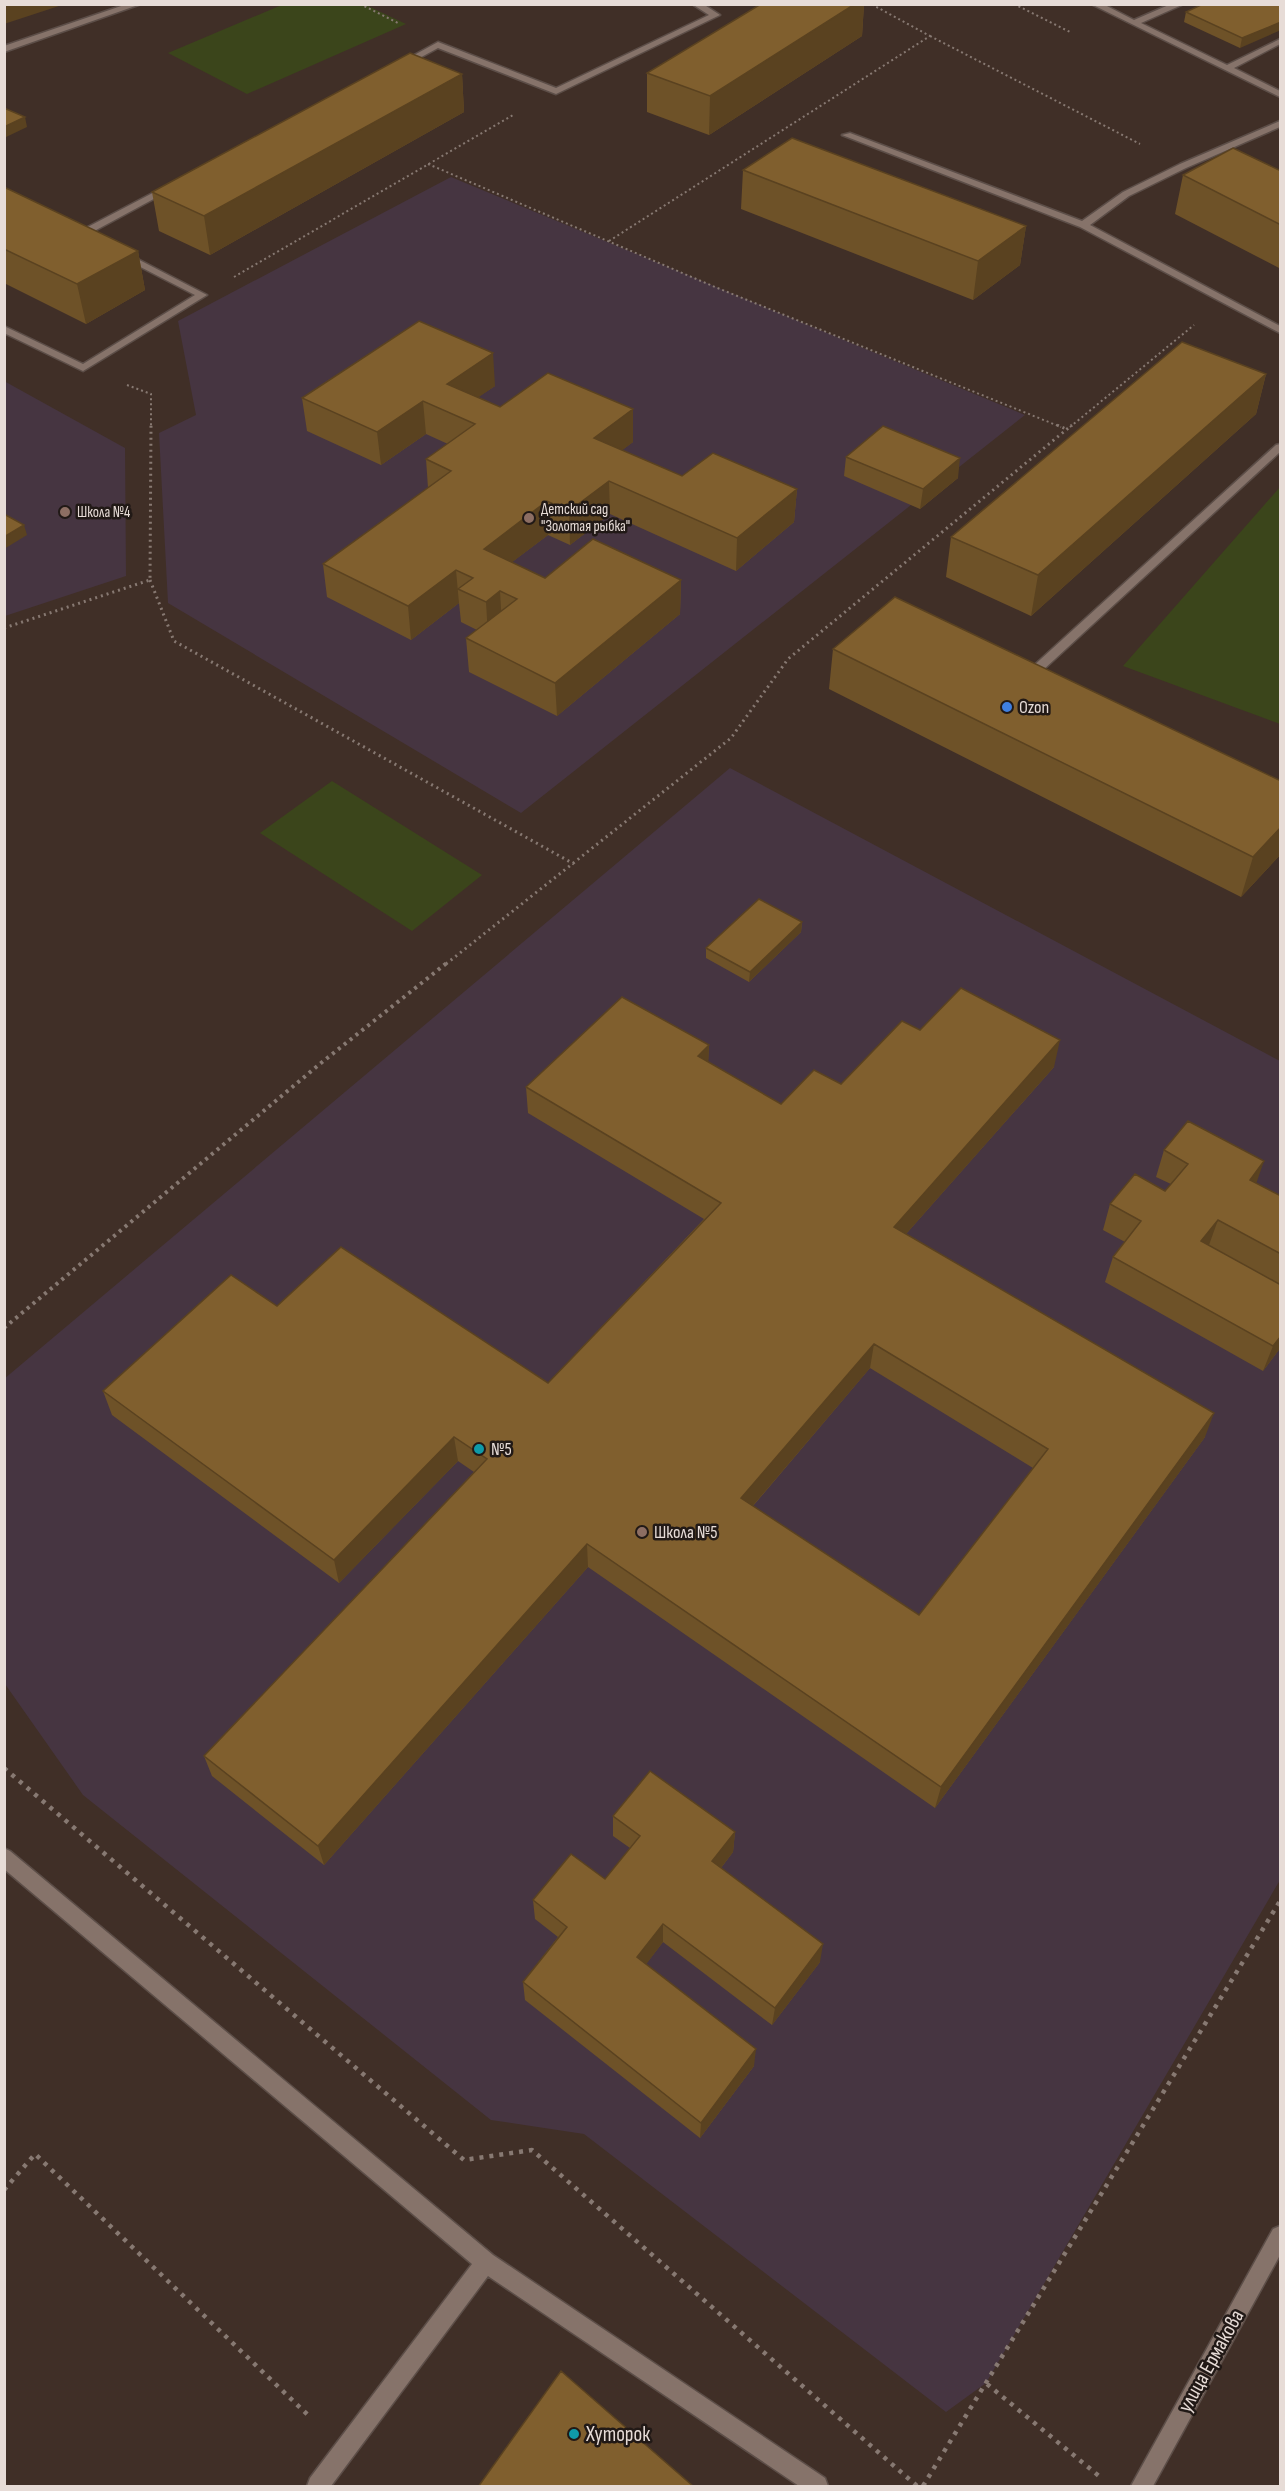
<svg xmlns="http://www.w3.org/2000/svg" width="1285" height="2491" font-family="'Sofia Sans Condensed',sans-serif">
  <rect width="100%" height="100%" fill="#402f27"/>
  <path fill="#463541" d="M 451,177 L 1025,415 L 521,813 L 168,603 L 159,433 L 196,415 L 178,321 Z
    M 4,381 L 125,448 L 126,576 L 5,616 Z
    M 730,768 L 1280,1061 L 1280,1880 L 986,2383 L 946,2412 L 584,2134 L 491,2120 L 83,1795 L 5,1684 L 4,1379 Z"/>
  <path fill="#3b451b" d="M 284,4 L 366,5 L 406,24 L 247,94 L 168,53 Z
    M 1280,487 L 1280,724 L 1123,666 Z
    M 332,781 L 482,875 L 412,931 L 260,833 Z"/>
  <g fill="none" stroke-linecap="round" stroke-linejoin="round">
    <defs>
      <path id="minor" d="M 127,4 L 141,4 L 4,52 L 4,46 Z
        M 692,4 L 703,4 L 720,15 L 556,94 L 438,48 L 403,67 L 396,65 L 438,42 L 556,88 L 709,15 Z
        M 1091,4 L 1103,4 L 1134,20 L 1171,4 L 1184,4 L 1141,23 L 1227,65 L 1280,39 L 1280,44 L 1234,68 L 1280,91 L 1280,97 Z
        M 1280,121 L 1280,127 L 1186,168 L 1129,196 L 1090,225 L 1280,326 L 1280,333 L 1080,227 L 842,135 L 850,133 L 1082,221 L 1123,192 L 1180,164 Z
        M 166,186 L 174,188 L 85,236 L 79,236 L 69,230 L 74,227 L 82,230 Z
        M 124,252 L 207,295 L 83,371 L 4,333 L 4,326 L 83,364 L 195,295 L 121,257 L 119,255 Z
        M 1280,444 L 1280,452 L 1042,671 L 1048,674 L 1048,680 L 1040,680 L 1030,675 L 1030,669 L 1276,445 Z
        M 4,1848 L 10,1851 L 493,2255 L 825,2478 L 828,2486 L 799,2486 L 488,2276 L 331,2486 L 307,2486 L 310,2478 L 472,2264 L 4,1869 Z
        M 1280,2226 L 1280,2255 L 1153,2486 L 1131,2486 L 1273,2229 Z"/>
    </defs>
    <use href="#minor" stroke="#5c4e48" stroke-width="3"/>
    <path stroke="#877972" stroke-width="2" stroke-dasharray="2 3" stroke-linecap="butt" d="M 360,4 L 398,23
      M 1014,4 L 1072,33
      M 930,36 L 1140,144
      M 428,164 L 715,287 L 1061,427
      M 609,241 L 930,36 L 871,4
      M 234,277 L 513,115
      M 127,385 L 151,394 L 151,427
      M 1070,427 L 1194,325"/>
    <path stroke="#877972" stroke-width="3" stroke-dasharray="2 4" stroke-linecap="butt" d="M 1057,425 L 1066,429
      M 150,580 L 174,641 L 574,864
      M 4,628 L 150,580 L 151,425
      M 446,964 L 731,738 L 788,659 L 1072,425"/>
    <path stroke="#877972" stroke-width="4" stroke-dasharray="3 4.5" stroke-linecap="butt" d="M 4,1328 L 321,1063 L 448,962"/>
    <path stroke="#877972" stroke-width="4.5" stroke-dasharray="4 6" stroke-linecap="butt" d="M 4,1768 L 464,2160 L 532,2150 L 917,2486
      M 4,2190 L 35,2154 L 311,2418
      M 987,2384 L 1099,2476
      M 923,2486 L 1280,1901"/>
    <use href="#minor" fill="#86736a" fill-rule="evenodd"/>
  </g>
  <path fill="#6e5228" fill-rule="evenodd" d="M 761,4 L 864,4 L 862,36 L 709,135 L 647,112 L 647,73 Z
    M 1281,4 L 1240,48 L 1184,22 L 1186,12 Z
    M 462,74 L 464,112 L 210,255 L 159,231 L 152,192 Z
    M 743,170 L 1026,226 L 1020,265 L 973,300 L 741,209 Z
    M 1281,171 L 1281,269 L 1175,214 L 1183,175 Z
    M 4,187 L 138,251 L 145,290 L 86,324 L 4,283 Z
    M 1266,374 L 1256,414 L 1031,616 L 946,577 L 951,537 Z
    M 495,386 L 478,397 L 500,407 L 633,442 L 622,450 L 682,476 L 797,489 L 794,522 L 736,571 L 610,514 L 570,545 L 548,535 L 512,562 L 545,578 L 681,580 L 680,614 L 557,716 L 469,672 L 466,638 L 477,630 L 461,622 L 459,603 L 411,640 L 327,597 L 323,564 L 428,488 L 426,459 L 448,444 L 426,434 L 381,465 L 307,431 L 302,398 Z
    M 846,457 L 958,478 L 920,509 L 844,476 Z
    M 833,649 L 1281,781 L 1281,854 L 1241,897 L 829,689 Z
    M 802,922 L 801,932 L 749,982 L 706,958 L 706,948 Z
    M 920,1030 L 1054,1067 L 906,1234 L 1205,1437 L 935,1808 L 588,1567 L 324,1865 L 212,1776 L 204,1756 L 474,1472 L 458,1461 L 339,1583 L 112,1415 L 103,1391 L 277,1306 L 548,1383 L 704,1219 L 528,1113 L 526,1087 L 709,1045 L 708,1062 L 781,1104 L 841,1084 ZM 870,1368 L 1033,1468 L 919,1615 L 753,1506 Z
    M 1164,1150 L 1256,1184 L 1281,1196 L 1281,1347 L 1263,1371 L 1105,1282 L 1113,1257 L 1125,1242 L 1103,1230 L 1110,1204 L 1165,1191 L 1171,1184 L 1156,1177 Z
    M 613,1816 L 735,1832 L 733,1852 L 721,1868 L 820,1962 L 772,2025 L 663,1942 L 646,1964 L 754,2066 L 700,2138 L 525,2000 L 523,1982 L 558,1937 L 535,1919 L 533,1900 L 605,1879 L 630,1848 L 613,1836 Z"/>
  <path fill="#5a4220" d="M 4,4 L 65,4 L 4,24 Z
    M 855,4 L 864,4 L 862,36 L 709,135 L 710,96 Z
    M 1281,22 L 1281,30 L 1240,48 L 1242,38 Z
    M 462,74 L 464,112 L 210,255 L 204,216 Z
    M 25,117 L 27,127 L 4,138 L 4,127 Z
    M 1026,226 L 1020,265 L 973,300 L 978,261 Z
    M 138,251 L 145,290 L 86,324 L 77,284 Z
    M 493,353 L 495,386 L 454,414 L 447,384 Z
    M 1266,374 L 1256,414 L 1031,616 L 1038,575 Z
    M 423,401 L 426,434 L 381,465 L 377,432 Z
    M 633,409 L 633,442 L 595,471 L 594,438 Z
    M 960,458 L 958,478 L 920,509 L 923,489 Z
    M 609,481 L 610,514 L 570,545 L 569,511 Z
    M 797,489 L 794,522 L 736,571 L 737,538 Z
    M 547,501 L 548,535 L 486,582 L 484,549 Z
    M 24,525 L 27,535 L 4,549 L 4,537 Z
    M 456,570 L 459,603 L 411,640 L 408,606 Z
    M 681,580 L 680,614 L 557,716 L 555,683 Z
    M 500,591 L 502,625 L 488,636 L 486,602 Z
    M 1281,827 L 1281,854 L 1241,897 L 1253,857 Z
    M 802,922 L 801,932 L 749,982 L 750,972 Z
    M 1060,1040 L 1054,1067 L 890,1252 L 894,1227 Z
    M 709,1045 L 708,1072 L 698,1056 Z
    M 1264,1161 L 1255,1187 L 1250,1180 Z
    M 1218,1220 L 1209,1245 L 1201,1241 Z
    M 1281,1336 L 1281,1347 L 1263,1371 L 1273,1346 Z
    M 874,1344 L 870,1368 L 739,1522 L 741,1498 Z
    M 1214,1413 L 1205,1437 L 935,1808 L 941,1787 Z
    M 454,1437 L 458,1461 L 339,1583 L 334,1560 Z
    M 587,1544 L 588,1567 L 324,1865 L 318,1846 Z
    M 735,1832 L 733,1852 L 711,1881 L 712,1861 Z
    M 663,1924 L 663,1942 L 638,1975 L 637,1957 Z
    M 823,1944 L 820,1962 L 772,2025 L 775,2008 Z
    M 756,2049 L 754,2066 L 700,2138 L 701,2123 Z"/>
  <path fill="#805f2e" stroke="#5a4220" stroke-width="1.5" fill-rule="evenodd" d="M 761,4 L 855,4 L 710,96 L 647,73 Z
    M 1203,4 L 1281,4 L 1281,22 L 1242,38 L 1186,12 Z
    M 410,53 L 462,74 L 204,216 L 152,192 Z
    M 4,108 L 25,117 L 4,127 Z
    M 792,138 L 1026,226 L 978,261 L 743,170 Z
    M 1233,148 L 1281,171 L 1281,225 L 1183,175 Z
    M 4,187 L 138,251 L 77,284 L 4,249 Z
    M 419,321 L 493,353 L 447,384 L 500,407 L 548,373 L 633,409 L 594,438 L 682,476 L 713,453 L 797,489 L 737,538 L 609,481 L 569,511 L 547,501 L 484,549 L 545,578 L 593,539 L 681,580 L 555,683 L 466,638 L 517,599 L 500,591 L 486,602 L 458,589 L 473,578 L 456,570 L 408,606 L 323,564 L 451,471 L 426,459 L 475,424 L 423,401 L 377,432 L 302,398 Z
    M 1182,342 L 1266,374 L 1038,575 L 951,537 Z
    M 883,426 L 960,458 L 923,489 L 846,457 Z
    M 4,514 L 24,525 L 4,537 Z
    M 895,597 L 1281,781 L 1281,827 L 1253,857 L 833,649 Z
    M 759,899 L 802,922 L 750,972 L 706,948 Z
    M 961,988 L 1060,1040 L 894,1227 L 1214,1413 L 941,1787 L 587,1544 L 318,1846 L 204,1756 L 487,1459 L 454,1437 L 334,1560 L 103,1391 L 231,1275 L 277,1306 L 341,1247 L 548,1383 L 721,1203 L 526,1087 L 622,997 L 709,1045 L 698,1056 L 781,1104 L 814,1070 L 841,1084 L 902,1021 L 920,1030 ZM 874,1344 L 1048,1449 L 919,1615 L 741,1498 Z
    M 1188,1121 L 1264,1161 L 1250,1180 L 1281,1196 L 1281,1254 L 1218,1220 L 1201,1241 L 1281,1285 L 1281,1336 L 1273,1346 L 1113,1257 L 1141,1221 L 1110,1204 L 1135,1174 L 1165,1191 L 1188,1164 L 1164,1150 Z
    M 650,1771 L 735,1832 L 712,1861 L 823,1944 L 775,2008 L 663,1924 L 637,1957 L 756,2049 L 701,2123 L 523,1982 L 567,1927 L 533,1900 L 571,1854 L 605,1879 L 640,1836 L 613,1816 Z
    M 561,2371 L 694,2487 L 478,2487 Z"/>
  <g fill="#8d6e63" stroke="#211916" stroke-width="2">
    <circle cx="65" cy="512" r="6"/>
    <circle cx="529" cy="518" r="6"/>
    <circle cx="642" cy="1532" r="6"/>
  </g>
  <circle fill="#3f7fe0" stroke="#211916" stroke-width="2" cx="1007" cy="707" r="6"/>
  <g fill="#0f9aa8" stroke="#211916" stroke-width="2">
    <circle cx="479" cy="1449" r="6"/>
    <circle cx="574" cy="2434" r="6"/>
  </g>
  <g text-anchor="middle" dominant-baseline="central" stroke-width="5" stroke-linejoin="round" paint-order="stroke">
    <g font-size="15" fill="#e7dcd7" stroke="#211916" text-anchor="start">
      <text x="541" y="509">Детский сад<tspan x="541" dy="17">"Золотая рыбка"</tspan></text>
      <text x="77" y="512">Школа №4</text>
    </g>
    <g font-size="18" fill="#e7dcd7" stroke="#211916" text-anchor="start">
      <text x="1019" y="707">Ozon</text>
      <text x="491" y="1449">№5</text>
      <text x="654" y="1532">Школа №5</text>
    </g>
    <g font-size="21" fill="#e7dcd7" stroke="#211916">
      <text transform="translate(1211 2361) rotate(-61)">улица Ермакова</text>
    </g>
    <g font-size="21" fill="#e7dcd7" stroke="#211916" text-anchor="start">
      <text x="586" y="2434">Хуторок</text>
    </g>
  </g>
  <rect width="1285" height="2491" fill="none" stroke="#e7dcd7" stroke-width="12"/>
</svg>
